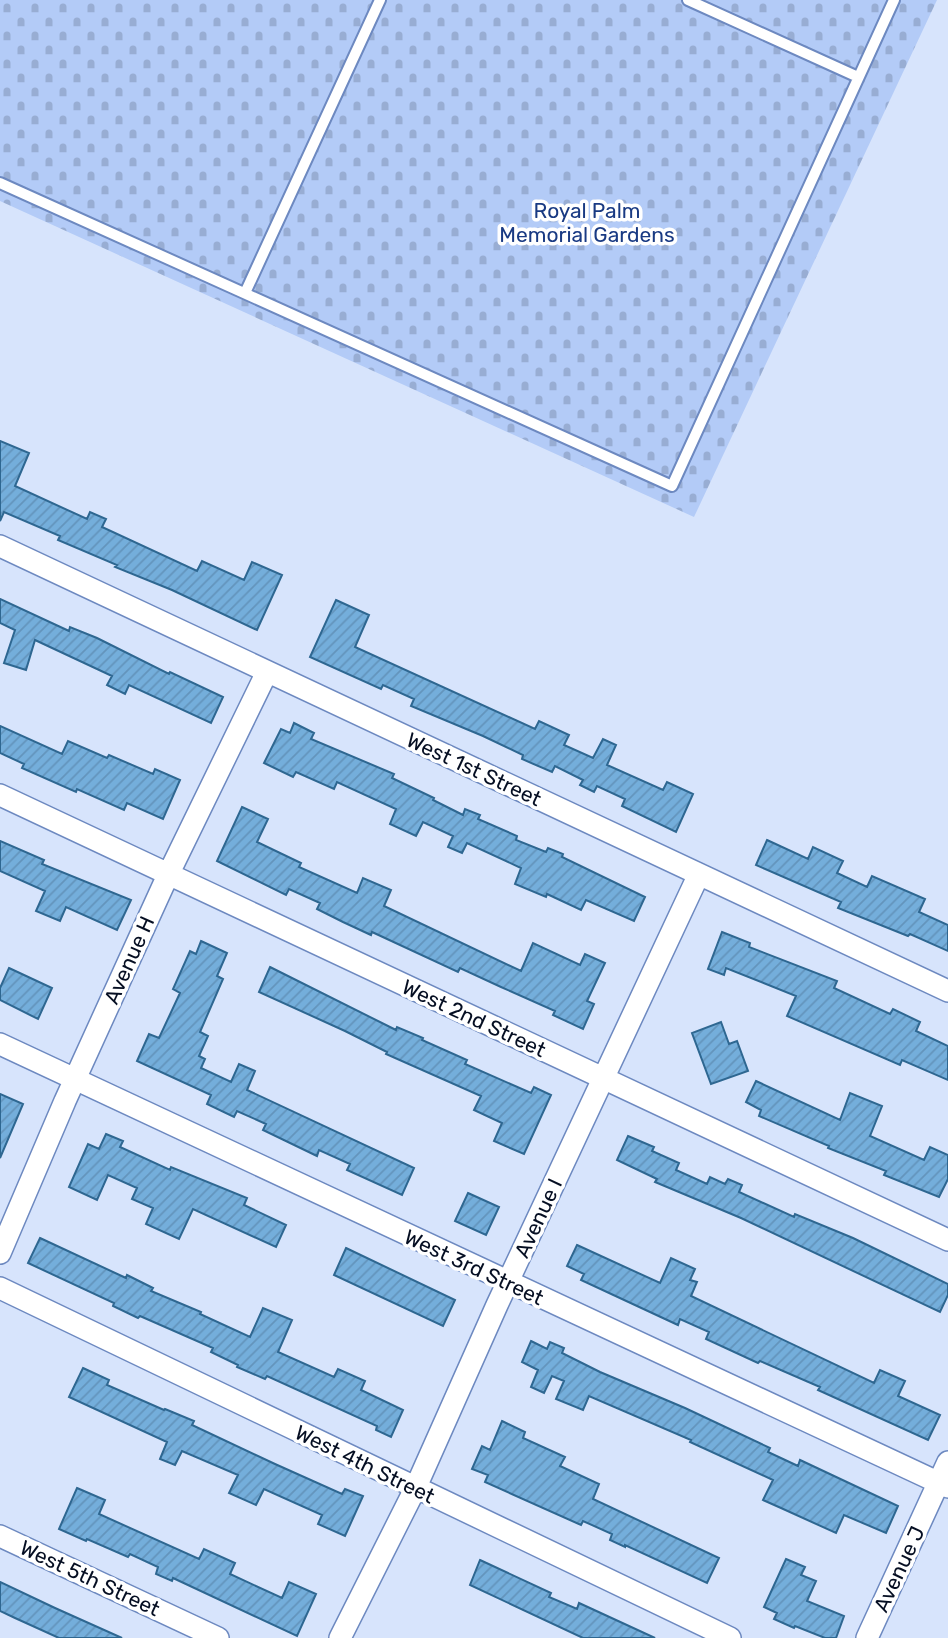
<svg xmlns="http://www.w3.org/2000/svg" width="948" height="1638" font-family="Rubik,sans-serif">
  <defs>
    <pattern id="cemetery-stones" width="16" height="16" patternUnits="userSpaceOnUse" patternTransform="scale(1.75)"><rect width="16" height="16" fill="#b3cbf7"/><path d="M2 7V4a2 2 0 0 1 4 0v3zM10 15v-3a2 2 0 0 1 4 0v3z" fill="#98add3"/></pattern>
    <pattern id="building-hatch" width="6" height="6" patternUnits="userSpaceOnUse" patternTransform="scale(1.75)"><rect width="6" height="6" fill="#74aedb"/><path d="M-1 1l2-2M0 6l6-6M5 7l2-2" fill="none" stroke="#6394bc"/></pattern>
  </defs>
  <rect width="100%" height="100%" fill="#d7e4fc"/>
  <path fill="url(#cemetery-stones)" d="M 0,0 L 937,0 L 694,517 L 0,201 Z"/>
  <path fill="url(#building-hatch)" stroke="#2e6791" stroke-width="2" d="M 0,441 L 29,453 L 15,486 L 87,519 L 90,512 L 106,519 L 102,527 L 197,571 L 202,561 L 244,580 L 252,562 L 282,575 L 257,630 L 172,590 L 115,567 L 117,565 L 58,540 L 60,536 L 4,512 L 0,521 Z
    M 0,599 L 69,631 L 70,627 L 97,638 L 169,674 L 170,672 L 223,697 L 211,723 L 129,685 L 125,694 L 107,685 L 112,676 L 35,640 L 26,670 L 4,663 L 15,630 L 0,623 Z
    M 336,600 L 369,615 L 355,647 L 535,729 L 539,721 L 569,735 L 564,745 L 593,758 L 603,739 L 616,745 L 607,765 L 663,790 L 667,782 L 693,794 L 676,832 L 622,806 L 625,799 L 597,786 L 594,792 L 580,785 L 583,780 L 555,766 L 552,772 L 522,759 L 523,755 L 483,736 L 411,706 L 414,699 L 383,685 L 381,689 L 310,657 Z
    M 294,723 L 314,733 L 311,739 L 394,774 L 392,778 L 434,798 L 433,800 L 463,815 L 465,809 L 480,815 L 478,819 L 517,836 L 516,840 L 546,852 L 548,848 L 563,854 L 562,857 L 645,897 L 634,921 L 586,900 L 581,910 L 547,894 L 546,897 L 515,884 L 521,868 L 467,843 L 462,853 L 448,847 L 453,836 L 423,822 L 416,836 L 390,824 L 396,809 L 337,782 L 334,789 L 296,772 L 293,777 L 264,763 L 281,729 L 290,733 Z
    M 0,726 L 62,754 L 68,741 L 107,758 L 109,755 L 153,774 L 155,769 L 180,780 L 163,819 L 127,803 L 124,810 L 77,789 L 76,792 L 22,768 L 24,764 L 0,753 Z
    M 242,807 L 268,819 L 257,842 L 301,863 L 299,867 L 357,893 L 363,878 L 391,890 L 384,906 L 521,971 L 533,943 L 580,965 L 585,954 L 605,963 L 587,1001 L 594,1004 L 583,1029 L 553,1015 L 555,1011 L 501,987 L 460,968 L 458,972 L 372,932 L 371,935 L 343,922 L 317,909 L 320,903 L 289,889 L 286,895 L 217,861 Z
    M 767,840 L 808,859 L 813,847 L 843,861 L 837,873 L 867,887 L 872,876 L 925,899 L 919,912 L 948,925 L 948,951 L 910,934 L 908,936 L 838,908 L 841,902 L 756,865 Z
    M 0,841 L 44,860 L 42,864 L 131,900 L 117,930 L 66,907 L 60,921 L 36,911 L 45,891 L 0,871 Z
    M 722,932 L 750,943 L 749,947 L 837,981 L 834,988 L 890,1014 L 893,1009 L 920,1022 L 916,1031 L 948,1046 L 948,1080 L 902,1060 L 900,1065 L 787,1016 L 796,996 L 726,968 L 724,975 L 708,969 Z
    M 201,941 L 227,953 L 217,976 L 223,979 L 200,1032 L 208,1036 L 199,1056 L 205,1059 L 201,1068 L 231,1082 L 239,1064 L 255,1071 L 247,1090 L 414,1168 L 402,1195 L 347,1170 L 350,1164 L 319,1150 L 317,1156 L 263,1130 L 266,1124 L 237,1111 L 234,1117 L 207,1104 L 211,1095 L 137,1061 L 149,1034 L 159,1038 L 180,993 L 173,989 L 190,951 L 196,954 Z
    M 270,967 L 396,1030 L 397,1027 L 423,1038 L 422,1040 L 467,1060 L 465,1064 L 531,1093 L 534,1087 L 551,1095 L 524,1154 L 494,1141 L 502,1123 L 474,1110 L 481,1096 L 386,1054 L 387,1052 L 345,1031 L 259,992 Z
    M 9,968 L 52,988 L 38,1019 L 0,1000 L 0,988 Z
    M 721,1022 L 729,1044 L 737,1041 L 748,1071 L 711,1084 L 692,1033 Z
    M 756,1081 L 840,1120 L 850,1093 L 882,1106 L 870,1136 L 924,1160 L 930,1147 L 948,1155 L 948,1179 L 939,1197 L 884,1175 L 886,1171 L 828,1148 L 829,1146 L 759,1116 L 761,1110 L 746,1102 Z
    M 0,1094 L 23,1104 L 0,1158 Z
    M 106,1134 L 123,1141 L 120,1147 L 170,1170 L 171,1167 L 247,1198 L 244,1205 L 286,1225 L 276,1247 L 193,1209 L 179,1239 L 146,1224 L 153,1208 L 132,1199 L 137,1188 L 108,1175 L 97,1200 L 69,1187 L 88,1144 L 99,1149 Z
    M 628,1136 L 654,1147 L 652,1151 L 679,1163 L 676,1170 L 707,1184 L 710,1177 L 725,1184 L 728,1179 L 742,1185 L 739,1192 L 794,1217 L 795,1214 L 853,1238 L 948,1284 L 948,1295 L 940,1312 L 741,1218 L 655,1182 L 657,1179 L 617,1160 Z
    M 468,1193 L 499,1207 L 486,1235 L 455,1221 Z
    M 40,1238 L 126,1278 L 127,1275 L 153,1288 L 151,1291 L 201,1312 L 200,1314 L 250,1337 L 263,1308 L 292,1320 L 278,1352 L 334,1377 L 338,1369 L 365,1381 L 361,1390 L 403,1410 L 391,1437 L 376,1430 L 377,1426 L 267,1376 L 265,1379 L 237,1367 L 238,1365 L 211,1352 L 213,1348 L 140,1316 L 138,1318 L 113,1306 L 114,1303 L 28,1263 Z
    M 577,1245 L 660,1283 L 671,1258 L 695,1269 L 690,1280 L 697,1282 L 691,1296 L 874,1383 L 880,1370 L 905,1381 L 898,1396 L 940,1415 L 928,1440 L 818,1390 L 820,1387 L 760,1361 L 758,1363 L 706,1339 L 709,1332 L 680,1319 L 678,1325 L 581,1280 L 584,1274 L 567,1266 Z
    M 346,1248 L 455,1300 L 443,1326 L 334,1275 Z
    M 531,1341 L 547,1349 L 550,1342 L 564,1348 L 562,1353 L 600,1372 L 685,1408 L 770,1448 L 768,1452 L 798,1466 L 800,1460 L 898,1506 L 886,1533 L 844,1515 L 836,1533 L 781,1508 L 763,1500 L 773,1480 L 690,1442 L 691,1440 L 589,1396 L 583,1410 L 556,1399 L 564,1381 L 552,1376 L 544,1393 L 531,1387 L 538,1370 L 522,1362 Z
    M 83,1368 L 109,1380 L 107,1385 L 164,1410 L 165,1409 L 194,1421 L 192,1425 L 275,1464 L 342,1494 L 345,1489 L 363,1496 L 345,1536 L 318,1524 L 322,1515 L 264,1489 L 256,1505 L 229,1493 L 238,1475 L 182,1451 L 175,1465 L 160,1459 L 167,1442 L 69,1397 Z
    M 502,1421 L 525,1432 L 523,1438 L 565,1457 L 560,1466 L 599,1484 L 593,1499 L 719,1558 L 707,1583 L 625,1545 L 625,1547 L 610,1540 L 612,1534 L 583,1521 L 581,1525 L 485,1482 L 488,1475 L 472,1469 L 482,1446 L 490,1450 Z
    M 77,1488 L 105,1500 L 99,1514 L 199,1559 L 204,1549 L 235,1563 L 230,1574 L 282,1598 L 289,1582 L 316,1594 L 297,1636 L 173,1578 L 172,1581 L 156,1574 L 158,1567 L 130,1554 L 128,1557 L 87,1539 L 86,1541 L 59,1529 Z
    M 786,1559 L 805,1567 L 801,1575 L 816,1581 L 807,1601 L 844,1616 L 836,1638 L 825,1638 L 795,1626 L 794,1628 L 774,1619 L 777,1613 L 764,1607 Z
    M 480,1560 L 551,1593 L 549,1597 L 577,1609 L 579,1603 L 655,1638 L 583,1638 L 470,1585 Z
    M 0,1582 L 55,1608 L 122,1638 L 59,1638 L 15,1618 L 0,1611 Z"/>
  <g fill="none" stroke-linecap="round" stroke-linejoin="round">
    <defs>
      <path id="lane" d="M 688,0 L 858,77
        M 0,183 L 672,486 L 894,0
        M 245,293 L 380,0"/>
      <path id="street" d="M 0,546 L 948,991
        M 0,795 L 948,1240
        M 0,1044 L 948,1487
        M 0,1253 L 65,1101 L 168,875 L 267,672
        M 0,1288 L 730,1638
        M 0,1536 L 218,1638
        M 340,1638 L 415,1489 L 497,1305 L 699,874
        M 867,1638 L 948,1462"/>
    </defs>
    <use href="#lane" stroke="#6d89c0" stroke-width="14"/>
    <use href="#street" stroke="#6d89c0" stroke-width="24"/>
    <use href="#lane" stroke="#fff" stroke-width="10"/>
    <use href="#street" stroke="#fff" stroke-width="21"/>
  </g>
  <g text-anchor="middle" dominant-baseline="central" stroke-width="7" stroke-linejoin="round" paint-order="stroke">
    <g font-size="21" fill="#193a83" stroke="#fff">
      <text x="587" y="210">Royal Palm<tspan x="587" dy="24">Memorial Gardens</tspan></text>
    </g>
    <g font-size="21" fill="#050e22" stroke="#fff">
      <text transform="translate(474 769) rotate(25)">West 1st Street</text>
      <text transform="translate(129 960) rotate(-66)">Avenue H</text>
      <text transform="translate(474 1018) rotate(25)">West 2nd Street</text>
      <text transform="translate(538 1218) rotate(-65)">Avenue I</text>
      <text transform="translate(474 1267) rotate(25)">West 3rd Street</text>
      <text transform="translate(365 1464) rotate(26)">West 4th Street</text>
      <text transform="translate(899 1569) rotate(-65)">Avenue J</text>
      <text transform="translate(90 1578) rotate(25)">West 5th Street</text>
    </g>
  </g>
</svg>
